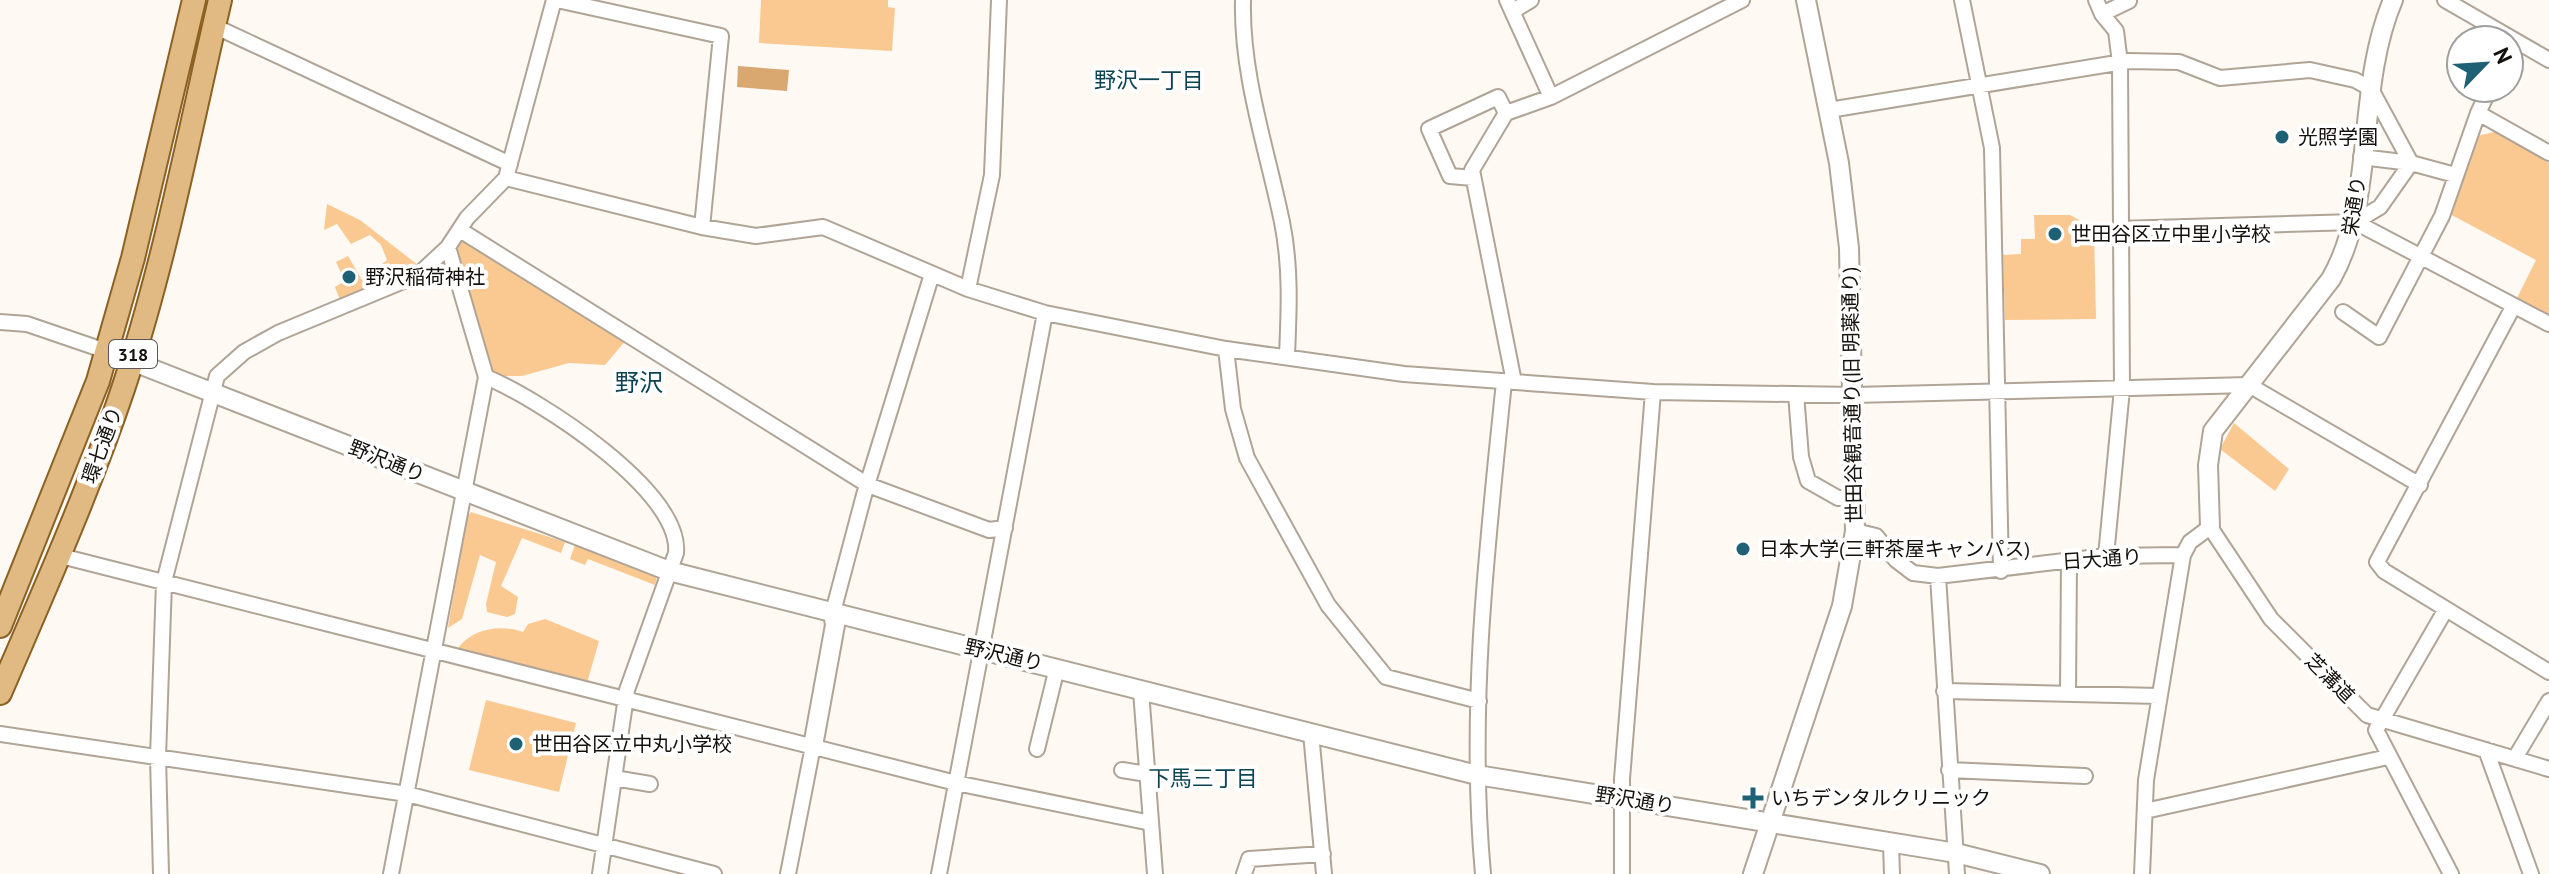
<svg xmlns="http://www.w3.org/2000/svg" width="2549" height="874" font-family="'PT Sans','Noto Sans JP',sans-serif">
  <rect width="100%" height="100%" fill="#fef9f3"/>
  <path fill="#f9c991" d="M 761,0 L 888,0 L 888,7 L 895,8 L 892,51 L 759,43 Z
    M 2498,131 L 2549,163 L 2549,314 L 2517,298 L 2536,260 L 2448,213 L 2477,136 Z
    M 327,204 L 360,220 L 418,265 L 418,269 L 340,300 L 335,287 L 345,281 L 336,262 L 348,256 L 362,280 L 387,260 L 381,245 L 370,235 L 351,244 L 337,224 L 324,230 Z
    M 2034,215 L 2070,215 L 2094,228 L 2096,319 L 2005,320 L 2003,255 L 2021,254 L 2021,239 L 2035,239 Z
    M 461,234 L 627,339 L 605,365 L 569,363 L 522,376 L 488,376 L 453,249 Z
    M 2234,423 L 2289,469 L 2275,491 L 2220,449 Z
    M 471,512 L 565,542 L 561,553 L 522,538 L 501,586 L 518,597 L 515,614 L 507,617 L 487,612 L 486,604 L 496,562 L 480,555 L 462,619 L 448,628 L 466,519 Z
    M 575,545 L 657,577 L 655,585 L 588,559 L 585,565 L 570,559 Z
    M 545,619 L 599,641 L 587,683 L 458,648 C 473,628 501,624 523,632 L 528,624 Z
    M 486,700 L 576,723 L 559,792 L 469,770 Z"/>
  <path fill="#d8a870" d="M 738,66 L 789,70 L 787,91 L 737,87 Z"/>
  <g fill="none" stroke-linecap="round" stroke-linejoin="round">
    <defs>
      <path id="minor" d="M 557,0 L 721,36 L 702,227
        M 1243,0 C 1241,75 1267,149 1282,222 C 1291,266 1289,310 1287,355
        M 1507,0 L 1551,97
        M 1962,0 L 1992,148 L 2001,571
        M 2096,0 L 2102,14 L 2116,31 L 2120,63 L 2122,389 L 2106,556
        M 2445,0 L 2549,60
        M 1513,11 L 1531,0
        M 2102,14 L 2129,1
        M 214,26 L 510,164
        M 1829,110 L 2129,61 L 2179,62 L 2220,78 L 2310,70 L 2355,80 L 2371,89 L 2411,163
        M 2478,113 L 2549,153
        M 2361,157 L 2411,163 L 2455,175
        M 506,178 L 702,227 L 756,236 L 823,227 L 968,289 L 1045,313 L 1226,349 L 1404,374 L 1653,392 L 1854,395 L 2249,385 L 2420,485
        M 1473,178 L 1450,176 L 1429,129 L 1498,97 L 1506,113
        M 2355,222 L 2549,324
        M 2119,229 L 2355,222 L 2380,207 L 2411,163
        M 460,230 L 868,485 L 989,530 L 1005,528
        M 968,289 L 992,175 L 999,0
        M 2513,307 L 2377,562 L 2384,571 L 2549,672
        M 2343,312 L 2379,337 L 2442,216 L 2478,113 L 2490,88
        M 0,322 L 27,324 L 106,351
        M 1226,349 L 1233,409 L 1247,458 L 1328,605 L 1386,677 L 1479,701
        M 486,377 C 539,399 682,491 676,553 L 627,690 L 600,874
        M 1514,382 L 1472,170 L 1506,113 L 1551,97 L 1742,0
        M 1796,394 L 1801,457 L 1808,481 L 1838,498 L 1854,498
        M 1855,531 L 1876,536 L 1896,560 L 1913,573 L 1938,576 L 2106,556 L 2183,555 L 2190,542 L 2210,527 L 2271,619 L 2367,715 L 2549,769
        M 61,556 L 956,783 L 1151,823
        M 1938,576 L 1957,874
        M 2446,609 L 2376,730 L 2451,874
        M 833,612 L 864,495 L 932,274
        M 1141,691 L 1155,874
        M 1944,691 L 2159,696
        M 2068,692 L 2069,560
        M 1311,733 L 1324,874
        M 0,734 L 407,794 L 714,874
        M 1037,749 L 1057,668
        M 2486,750 L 2531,874
        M 2515,758 L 2549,701
        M 1122,770 L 1147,774
        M 1949,770 L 2085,776
        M 614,778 L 650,784
        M 2145,811 L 2388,757
        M 1891,844 L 1892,874
        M 161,874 L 158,757 L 164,582 L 217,376 L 244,352 L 278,333 L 418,275 L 448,247 L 467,218 L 506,178 L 554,0
        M 391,874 L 486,377 L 448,247
        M 788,874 L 813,746
        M 939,874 L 1045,313
        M 1244,874 L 1249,859 L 1323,854
        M 1483,874 C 1468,709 1487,546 1504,382
        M 1622,874 L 1622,779 L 1653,392
        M 2142,874 L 2146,780 L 2183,555"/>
      <path id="tertiary" d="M 106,351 L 669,571 L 1477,775 L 1956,853 L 2040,874
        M 2210,527 L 2208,465 L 2213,431 L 2331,279 C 2377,198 2355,89 2393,0
        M 813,746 L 835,625 L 833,612
        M 1753,874 L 1842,606 L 1855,531 L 1849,248 L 1839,163 L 1806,0"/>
      <path id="primary" d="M 0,626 L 98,381 L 133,258 L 194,0
        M 0,693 C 43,593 88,493 123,389 C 165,263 190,129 220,0"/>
    </defs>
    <use href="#minor" stroke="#b0a496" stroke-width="18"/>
    <use href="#tertiary" stroke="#b0a496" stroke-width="22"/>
    <use href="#primary" stroke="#8c6124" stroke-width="26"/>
    <use href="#minor" stroke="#fff" stroke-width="14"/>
    <use href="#tertiary" stroke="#fff" stroke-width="18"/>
    <use href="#primary" stroke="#e1ba83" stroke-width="22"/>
  </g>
  <g fill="#1e6174" stroke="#fff" stroke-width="3">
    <circle cx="2282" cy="137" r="8"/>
    <circle cx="2055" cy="234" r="8"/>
    <circle cx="349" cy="277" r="8"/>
    <circle cx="1743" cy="549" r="8"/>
    <circle cx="516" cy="744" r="8"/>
    <path d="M1749 786h8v8h8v8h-8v8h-8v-8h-8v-8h8z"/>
  </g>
  <g text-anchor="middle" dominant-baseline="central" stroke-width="8" stroke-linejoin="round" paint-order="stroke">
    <rect fill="#fff" stroke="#5a5854" stroke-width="2" x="109" y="340" width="48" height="28" rx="6"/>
    <g font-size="18" font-weight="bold" fill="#14100b">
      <text x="133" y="354">318</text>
    </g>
    <g font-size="20" fill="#14100b" stroke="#fff" text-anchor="start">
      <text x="2298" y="137">光照学園</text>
      <text x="2071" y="234">世田谷区立中里小学校</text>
      <text x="365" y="277">野沢稲荷神社</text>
      <text x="1759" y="549">日本大学(三軒茶屋キャンパス)</text>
      <text x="532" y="744">世田谷区立中丸小学校</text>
      <text x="1771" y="798">いちデンタルクリニック</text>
    </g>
    <g font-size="20" fill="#14100b" stroke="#fff">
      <text transform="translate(2354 206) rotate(-81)">栄通り</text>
      <text transform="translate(1852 395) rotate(-91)">世田谷観音通り(旧 明薬通り)</text>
      <text transform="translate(102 445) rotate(-70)">環七通り</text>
      <text transform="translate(387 461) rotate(22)">野沢通り</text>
      <text transform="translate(2102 559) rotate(-4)">日大通り</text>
      <text transform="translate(1004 655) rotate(13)">野沢通り</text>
      <text transform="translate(2330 678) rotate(45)">芝溝道</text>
      <text transform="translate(1635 800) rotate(9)">野沢通り</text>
    </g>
    <g font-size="22" fill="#0d4453" stroke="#fff">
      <text x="1149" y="80">野沢一丁目</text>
      <text x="1203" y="778">下馬三丁目</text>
    </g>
    <g font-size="24" fill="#0d4453" stroke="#fff">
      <text x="639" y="382">野沢</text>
    </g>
  </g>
  <g transform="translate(2485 64) rotate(65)"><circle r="38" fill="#ffffff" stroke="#a19f9d" stroke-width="2"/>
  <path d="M0-6L14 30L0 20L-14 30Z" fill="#1e6174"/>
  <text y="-12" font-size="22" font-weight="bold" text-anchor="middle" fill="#14100b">N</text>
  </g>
</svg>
